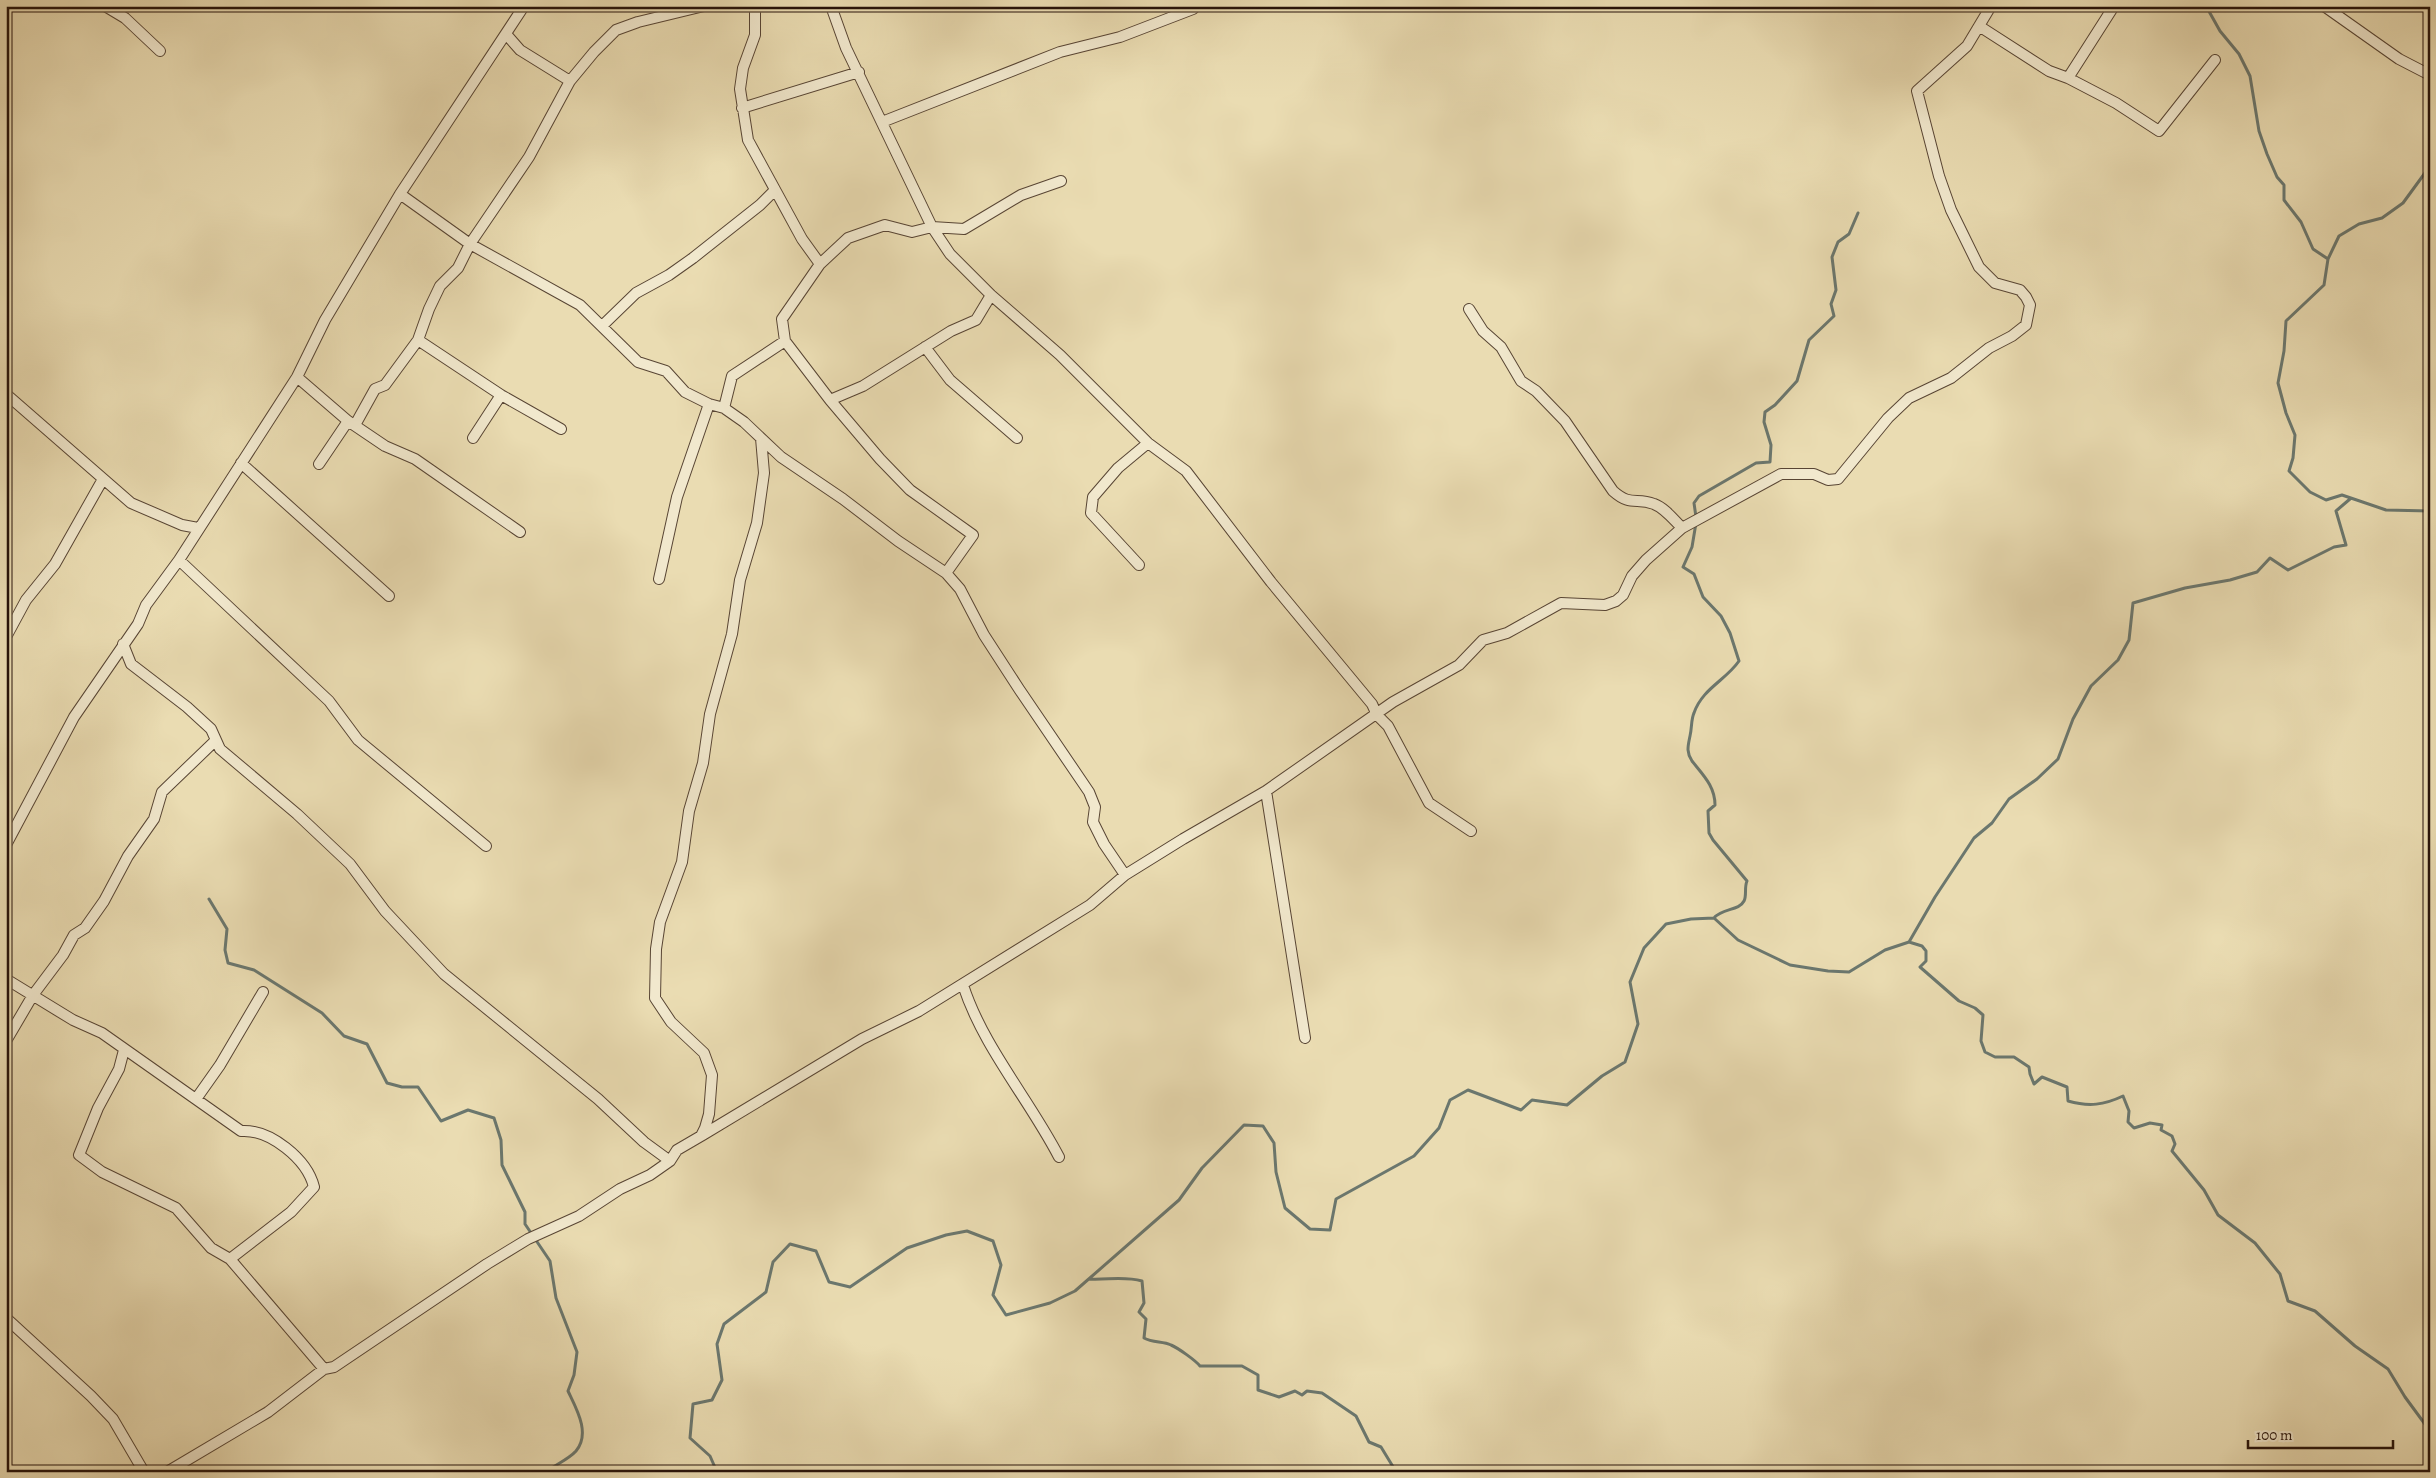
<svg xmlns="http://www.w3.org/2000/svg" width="2436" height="1478" font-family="Alegreya,serif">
  <rect width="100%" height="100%" fill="#eadcb2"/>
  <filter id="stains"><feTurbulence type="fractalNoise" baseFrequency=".004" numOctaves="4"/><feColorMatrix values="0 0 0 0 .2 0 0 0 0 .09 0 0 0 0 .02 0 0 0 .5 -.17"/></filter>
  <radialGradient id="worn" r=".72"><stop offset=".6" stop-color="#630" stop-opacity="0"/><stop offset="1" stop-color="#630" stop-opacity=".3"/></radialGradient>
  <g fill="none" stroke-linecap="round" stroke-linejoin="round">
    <path stroke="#6b776e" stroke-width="3" d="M 2206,6 L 2220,31 L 2239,54 L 2250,76 L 2259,131 L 2267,154 L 2277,177 L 2284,185 L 2284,200 L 2301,222 L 2313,249 L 2328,259
      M 2430,166 L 2403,203 L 2382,218 L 2359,224 L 2339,236 L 2328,259 L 2324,285 L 2286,321 L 2284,351 L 2278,383 L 2286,413 L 2295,435 L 2293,458 L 2289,471 L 2310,492 L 2326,500 L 2342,495 L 2386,510 L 2430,511
      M 1696,517 L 1694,503 L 1699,496 L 1756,463 L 1770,462 L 1771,445 L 1764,422 L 1765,412 L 1775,405 L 1797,381 L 1809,340 L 1834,316 L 1831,304 L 1836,290 L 1832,257 L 1838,242 L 1849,234 L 1858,213
      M 1696,523 L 1692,547 L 1683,567 L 1694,574 L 1703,597 L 1721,616 L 1730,633 L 1739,661 C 1726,680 1702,689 1694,713 C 1691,719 1692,728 1690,736 C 1688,746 1686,752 1692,761 C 1703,775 1715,786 1715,805 L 1708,811 L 1709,833 L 1713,840 L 1747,881 C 1744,888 1747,895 1744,901 C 1739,911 1722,908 1714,918
      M 209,899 L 227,929 L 225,950 L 228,963 L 254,970 L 322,1013 L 344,1036 L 367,1044 L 387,1083 L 402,1087 L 418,1087 L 441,1121 L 468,1110 L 494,1118 L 501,1140 L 502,1165 L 525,1212 L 525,1224 L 550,1261 L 556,1298 L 577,1352 L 574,1375 L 568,1391 C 576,1408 591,1433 576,1451 C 569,1459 555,1465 546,1472
      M 1909,942 L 1922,946 L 1926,951 L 1926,961 L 1920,967 L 1959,1001 L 1975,1008 L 1983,1015 L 1981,1041 L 1985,1052 L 1995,1057 L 2014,1057 L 2029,1067 L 2030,1074 L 2034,1084 L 2042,1077 L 2067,1087 L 2068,1101 C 2089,1107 2104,1105 2123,1096 L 2129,1111 L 2128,1122 L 2134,1128 L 2150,1123 L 2162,1125 L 2161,1130 L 2172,1136 L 2175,1144 L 2172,1151 L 2204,1190 L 2218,1215 L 2255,1243 L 2280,1274 L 2288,1301 L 2315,1311 L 2355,1346 L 2388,1369 L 2405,1397 L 2430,1431
      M 1089,1279 C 1108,1280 1124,1276 1142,1281 L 1144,1303 L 1139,1312 L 1146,1319 L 1144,1338 C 1153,1343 1163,1341 1171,1345 C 1178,1348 1195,1360 1200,1366 L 1242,1366 L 1258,1375 L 1258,1390 L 1279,1397 L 1295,1391 L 1302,1395 L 1307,1391 L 1322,1393 L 1356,1416 L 1369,1442 L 1381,1447 L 1395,1470 L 1393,1472
      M 717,1472 L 710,1456 L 690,1438 L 693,1404 L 712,1400 L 722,1380 L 717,1344 L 724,1324 L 766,1292 L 773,1262 L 790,1244 L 816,1251 L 829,1282 L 850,1287 L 907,1248 L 946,1235 L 967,1231 L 993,1241 L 1001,1265 L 993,1295 L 1006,1315 L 1050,1303 L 1075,1291 L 1179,1200 L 1202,1168 L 1244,1125 L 1263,1126 L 1274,1143 L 1276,1172 L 1285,1208 L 1310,1229 L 1330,1230 L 1336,1199 L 1414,1156 L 1439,1128 L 1450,1100 L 1468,1090 L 1521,1110 L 1532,1100 L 1567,1105 L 1602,1076 L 1625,1062 L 1638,1024 L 1630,982 L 1644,948 L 1666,924 L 1691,919 L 1714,918 L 1738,940 L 1790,965 L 1828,971 L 1849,972 L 1885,950 L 1909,942 L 1935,897 L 1974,838 L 1992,823 L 2009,799 L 2037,779 L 2058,759 L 2073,719 L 2091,686 L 2118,660 L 2129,640 L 2133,603 L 2185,588 L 2230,580 L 2257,572 L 2270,558 L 2288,570 L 2334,547 L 2346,545 L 2336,511 L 2350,499"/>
    <defs>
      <path id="street" d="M 105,6 L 125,18 L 160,51
        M 755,6 L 755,35 L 743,68 L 740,89 L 748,140 L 802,239 L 820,264
        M 831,6 L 846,48 L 932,227 L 950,254 L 991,295 L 1060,355 L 1148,443 L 1186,471 L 1271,582 L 1372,704 L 1377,715 L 1388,726 L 1429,803 L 1471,831
        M 2324,6 L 2399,59 L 2430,75
        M 1979,26 L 2049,71 L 2068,78 L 2116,103 L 2159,131 L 2215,60
        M 506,34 L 520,50 L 570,81
        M 2068,78 L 2114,6
        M 742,108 L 859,72
        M 882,122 L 1060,52 L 1120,37 L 1193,9 L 1196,6
        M 400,194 L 470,244 L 580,305 L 638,362 L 666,371 L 685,392 L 709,404 L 724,408 L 744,422 L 781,457 L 843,499 L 898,541 L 946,573 L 960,589 L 984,635 L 1019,689 L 1089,792 L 1095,807 L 1093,822 L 1104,844 L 1125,875
        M 1469,309 L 1483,331 L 1501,347 L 1521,381 L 1536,391 L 1565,421 L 1613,491 C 1631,507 1636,497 1654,504 C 1665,508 1674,520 1682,528
        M 602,326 L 636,293 L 669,275 L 693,258 L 760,205 L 775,190
        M 418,340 L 501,395 L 561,429
        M 925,347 L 950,380 L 1017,438
        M 297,377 L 348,421 L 385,446 L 415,459 L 520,532
        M 6,394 L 131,503 L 182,525 L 198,528
        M 830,400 L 863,386 L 951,331 L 976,320 L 991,295
        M 724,408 L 732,376 L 785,341
        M 355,425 L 375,389 L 385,385 L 418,340 L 429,309 L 440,286 L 458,268 L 470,244 L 529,157 L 570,81 L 594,52 L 616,30 L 638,22 L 704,6
        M 473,438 L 501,395
        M 241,463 L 389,596
        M 319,464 L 348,421
        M 179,560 L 329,701 L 358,740 L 486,846
        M 1139,565 L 1091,513 L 1093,497 L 1118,468 L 1148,443
        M 946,573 L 973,535 L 910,490 L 880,459 L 830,400 L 785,341 L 782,319 L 820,264 L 848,238 L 885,225 L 912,232 L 932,227 L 964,229 L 1021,195 L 1061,181
        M 659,579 L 677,497 L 709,404
        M 6,637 L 26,600 L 55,564 L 103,479
        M 123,644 L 131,664 L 187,707 L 211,729 L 220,749 L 297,814 L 350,864 L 385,911 L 444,974 L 598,1099 L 644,1142 L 670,1161
        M 1266,791 L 1305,1038
        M 6,845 L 74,717 L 138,624 L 146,605 L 179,560 L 297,377 L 325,320 L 400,194 L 524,6
        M 6,979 L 73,1020 L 102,1033 L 241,1131 C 270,1129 307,1159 314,1187 L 291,1212 L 230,1259
        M 963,985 C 983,1047 1029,1099 1059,1157
        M 6,1041 L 33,995 L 63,955 L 74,935 L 85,928 L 104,901 L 128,856 L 154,819 L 162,792 L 216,740
        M 124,1050 L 119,1069 L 98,1108 L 79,1155 L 102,1172 L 176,1208 L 211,1248 L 230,1259 L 324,1369
        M 196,1099 L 220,1065 L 263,992
        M 701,1136 L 862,1039 L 919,1011 L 1090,905 L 1125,875 L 1183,839 L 1266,791 L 1393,702 L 1459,665 L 1483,640 L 1507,633 L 1561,603 L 1605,605 L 1616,601 L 1623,595 L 1632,576 L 1646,560 L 1682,528 L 1781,474 L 1814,474 L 1828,480 L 1838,479 L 1888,418 L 1909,398 L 1951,378 L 1989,348 L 2012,336 L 2026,325 L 2030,305 L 2026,297 L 2020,290 L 1995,283 L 1979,267 L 1951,210 L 1939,176 L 1917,91 L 1967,46 L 1991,6
        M 6,1318 L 91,1396 L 113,1419 L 144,1472
        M 167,1472 L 268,1412 L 324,1369 L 334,1367 L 487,1264 L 528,1239 L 579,1216 L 620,1189 L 650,1175 L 670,1161 L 677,1150 L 701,1136 L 705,1128 L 709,1114 L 712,1075 L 704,1053 L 671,1022 L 655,998 L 656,949 L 660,922 L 682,862 L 689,811 L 703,763 L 710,714 L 732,634 L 740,580 L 757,523 L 764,473 L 761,438"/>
    </defs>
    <use href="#street" stroke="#584534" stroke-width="12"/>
    <use href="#street" stroke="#f1e8cd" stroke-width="10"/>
  </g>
  <rect width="2436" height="1478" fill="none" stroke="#eadcb2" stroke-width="25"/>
  <rect x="8" y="8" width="2421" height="1463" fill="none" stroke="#27130a" stroke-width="2.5"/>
  <rect x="12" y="12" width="2411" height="1453" fill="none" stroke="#27130a"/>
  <path d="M2248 1440v8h145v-8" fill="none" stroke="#27130a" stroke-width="2.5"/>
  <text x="2256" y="1440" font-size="15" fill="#27130a" stroke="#f1e8cd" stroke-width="4" paint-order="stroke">100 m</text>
  <rect width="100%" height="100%" filter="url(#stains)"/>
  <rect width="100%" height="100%" fill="url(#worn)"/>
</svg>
